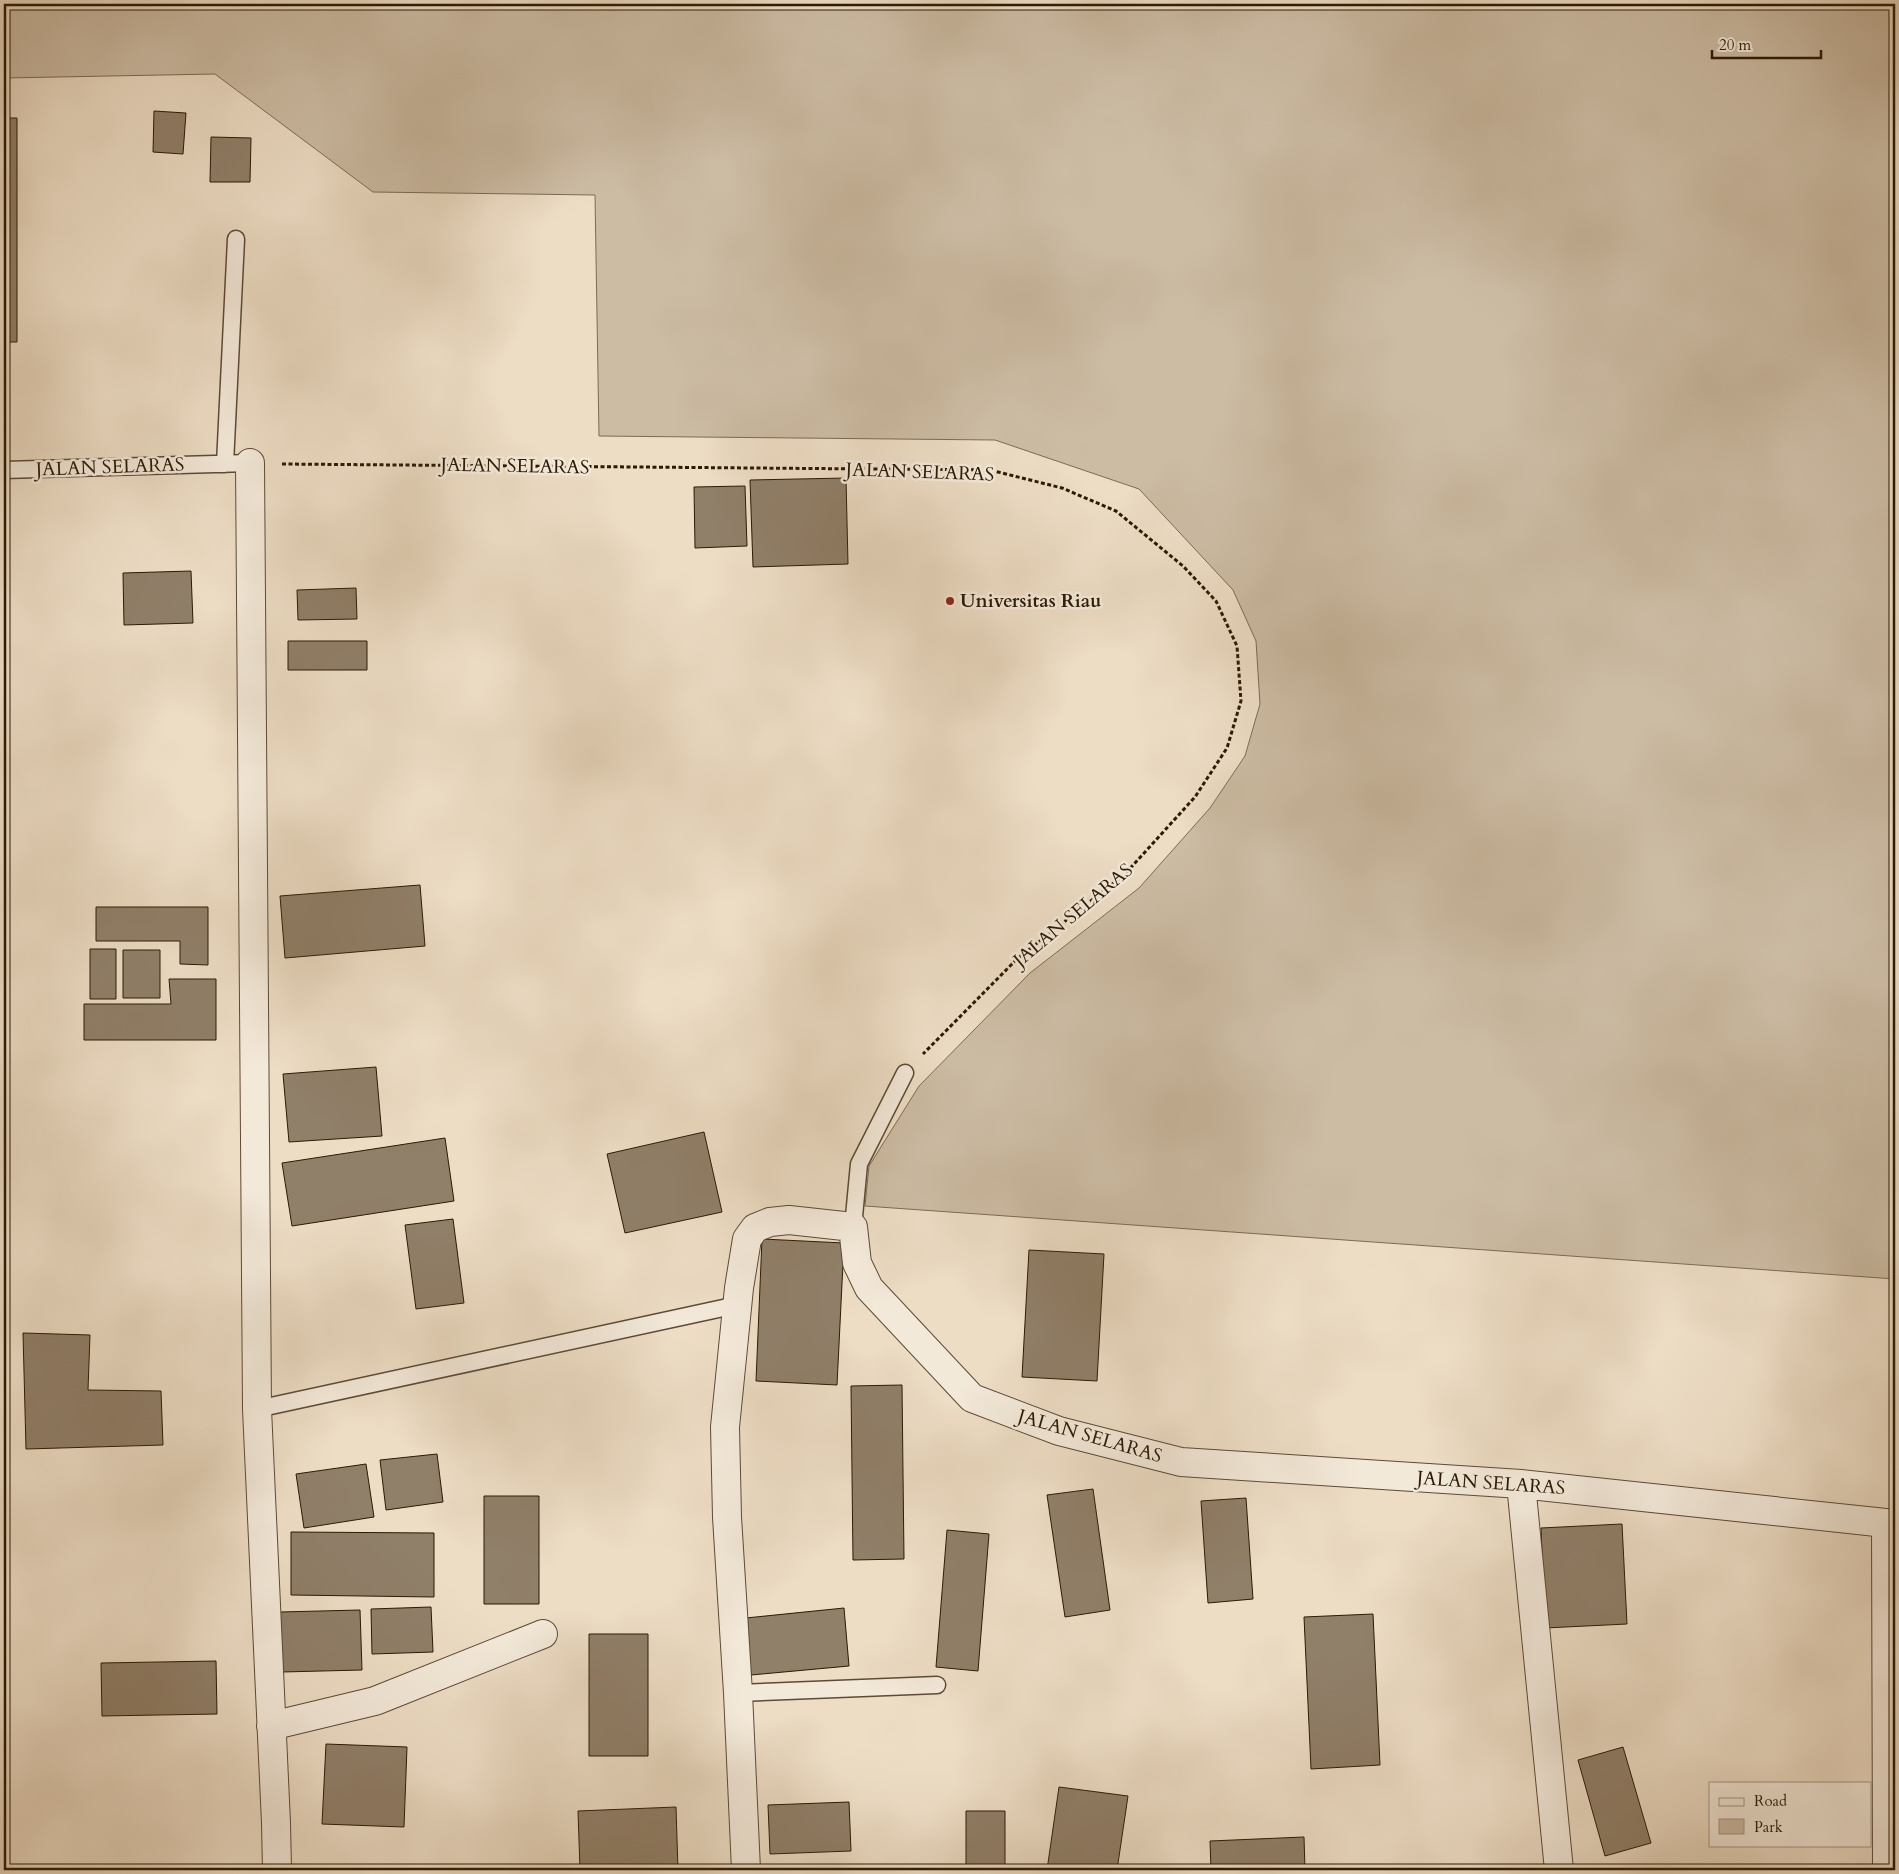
<svg xmlns="http://www.w3.org/2000/svg" width="1899" height="1874" font-family="Cardo,serif">
  <rect width="100%" height="100%" fill="#edddc5"/>
  <filter id="stains"><feTurbulence type="fractalNoise" baseFrequency=".004" numOctaves="4"/><feColorMatrix values="0 0 0 0 .2 0 0 0 0 .09 0 0 0 0 .02 0 0 0 .5 -.17"/></filter>
  <radialGradient id="worn" r=".72"><stop offset=".6" stop-color="#630" stop-opacity="0"/><stop offset="1" stop-color="#630" stop-opacity=".3"/></radialGradient>
  <path fill="#ccbca4" stroke="#7c6b54" d="M 4,4 L 1895,4 L 1895,1279 L 865,1206 L 869,1166 L 919,1086 L 1030,973 L 1139,888 L 1210,808 L 1245,756 L 1260,704 L 1256,641 L 1233,590 L 1139,489 L 995,440 L 599,436 L 595,195 L 373,192 L 215,74 L 4,78 Z"/>
  <path fill="#907f69" stroke="#2b1a05" d="M 154,111 L 186,113 L 183,154 L 153,152 Z
    M 4,118 L 17,118 L 17,342 L 4,342 Z
    M 211,137 L 251,138 L 250,182 L 210,182 Z
    M 846,478 L 848,564 L 753,567 L 750,480 Z
    M 745,486 L 747,546 L 695,548 L 694,487 Z
    M 191,571 L 193,623 L 124,625 L 123,573 Z
    M 356,588 L 357,619 L 298,620 L 297,590 Z
    M 288,641 L 367,641 L 367,670 L 288,670 Z
    M 420,885 L 425,946 L 285,958 L 280,896 Z
    M 96,907 L 208,907 L 208,965 L 180,964 L 180,941 L 96,941 Z
    M 90,949 L 116,949 L 116,999 L 90,999 Z
    M 123,950 L 160,950 L 160,998 L 123,998 Z
    M 169,979 L 216,979 L 216,1040 L 84,1040 L 84,1004 L 171,1004 Z
    M 376,1067 L 382,1136 L 289,1142 L 283,1074 Z
    M 704,1132 L 722,1212 L 625,1233 L 607,1154 Z
    M 445,1138 L 454,1201 L 292,1226 L 282,1163 Z
    M 453,1219 L 464,1303 L 416,1309 L 405,1225 Z
    M 762,1239 L 844,1243 L 837,1385 L 756,1381 Z
    M 1029,1250 L 1104,1254 L 1097,1381 L 1022,1377 Z
    M 23,1333 L 90,1335 L 88,1390 L 161,1391 L 163,1445 L 26,1449 Z
    M 902,1385 L 904,1559 L 853,1560 L 851,1386 Z
    M 437,1454 L 443,1502 L 386,1510 L 380,1460 Z
    M 366,1464 L 374,1517 L 304,1528 L 296,1474 Z
    M 1093,1489 L 1110,1610 L 1065,1617 L 1047,1495 Z
    M 484,1496 L 539,1496 L 539,1604 L 484,1604 Z
    M 1246,1498 L 1253,1599 L 1208,1603 L 1201,1501 Z
    M 1622,1524 L 1627,1624 L 1545,1628 L 1541,1528 Z
    M 947,1530 L 989,1534 L 978,1671 L 936,1667 Z
    M 291,1532 L 434,1533 L 434,1597 L 291,1595 Z
    M 431,1607 L 433,1652 L 372,1654 L 371,1609 Z
    M 844,1608 L 849,1666 L 751,1675 L 746,1618 Z
    M 360,1610 L 362,1670 L 282,1672 L 280,1612 Z
    M 1373,1614 L 1380,1765 L 1311,1769 L 1304,1617 Z
    M 589,1634 L 648,1634 L 648,1756 L 589,1756 Z
    M 216,1661 L 217,1714 L 102,1716 L 101,1663 Z
    M 326,1744 L 407,1747 L 404,1827 L 322,1824 Z
    M 1623,1747 L 1651,1843 L 1605,1856 L 1578,1760 Z
    M 1059,1787 L 1128,1796 L 1117,1870 L 1047,1870 Z
    M 849,1802 L 851,1851 L 770,1854 L 768,1805 Z
    M 676,1807 L 678,1870 L 580,1870 L 578,1811 Z
    M 966,1811 L 1005,1811 L 1005,1870 L 966,1870 Z
    M 1304,1837 L 1305,1870 L 1211,1870 L 1210,1841 Z"/>
  <g fill="none" stroke-linecap="round" stroke-linejoin="round">
    <defs>
      <path id="lane" d="M 225,464 L 236,239
        M 4,470 L 250,463
        M 853,1227 L 859,1164 L 905,1073
        M 257,1409 L 737,1305
        M 738,1693 L 937,1685"/>
      <path id="street" d="M 250,463 L 257,1409 L 276,1823 L 277,1870
        M 1521,1484 L 1559,1870
        M 1886,1523 L 1887,1870
        M 271,1726 L 375,1701 L 543,1634
        M 746,1870 L 738,1693 L 727,1517 L 725,1427 L 739,1288 L 747,1239 L 755,1228 L 770,1222 L 789,1220 L 853,1227 L 857,1263 L 869,1288 L 972,1398 L 1059,1431 L 1181,1462 L 1521,1484 L 1895,1524"/>
    </defs>
    <use href="#lane" stroke="#5c4b35" stroke-width="19"/>
    <use href="#street" stroke="#5c4b35" stroke-width="30"/>
    <path stroke="#2b1a05" stroke-width="3" stroke-dasharray="4 2.5" stroke-linecap="butt" d="M 282,464 L 990,470 L 1062,488 L 1116,511 L 1183,566 L 1216,601 L 1237,646 L 1241,701 L 1227,748 L 1195,797 L 1125,874 L 1017,959 L 923,1054"/>
    <use href="#lane" stroke="#f3e9d9" stroke-width="16"/>
    <use href="#street" stroke="#f3e9d9" stroke-width="28"/>
  </g>
  <circle fill="#8f2418" stroke="#f3e9d9" stroke-width="2" cx="950" cy="601" r="5"/>
  <g text-anchor="middle" dominant-baseline="central" stroke-width="5" stroke-linejoin="round" paint-order="stroke">
    <g font-size="19" fill="#2b1a05" stroke="#f3e9d9">
      <text transform="translate(515 466) rotate(1)">JALAN SELARAS</text>
      <text transform="translate(110 467) rotate(-2)">JALAN SELARAS</text>
      <text transform="translate(920 472) rotate(2)">JALAN SELARAS</text>
      <text transform="translate(1073 915) rotate(-40)">JALAN SELARAS</text>
      <text transform="translate(1090 1436) rotate(16)">JALAN SELARAS</text>
      <text transform="translate(1491 1483) rotate(4)">JALAN SELARAS</text>
    </g>
    <g font-size="19" font-weight="bold" fill="#2b1a05" stroke="#f3e9d9" text-anchor="start">
      <text x="960" y="601">Universitas Riau</text>
    </g>
  </g>
  <rect width="1899" height="1874" fill="none" stroke="#edddc5" stroke-width="20"/>
  <rect x="5" y="5" width="1889" height="1864" fill="none" stroke="#2b1a05" stroke-width="2.5"/>
  <rect x="10" y="10" width="1879" height="1854" fill="none" stroke="#2b1a05"/>
  <rect x="1709" y="1782" width="162" height="65" fill="#f3e9d9" stroke="#a39684"/>
  <rect x="1719" y="1798" width="25" height="8" fill="#f3e9d9" stroke="#a39684"/>
  <text x="1754" y="1806" font-size="15" fill="#2b1a05">Road</text>
  <rect x="1719" y="1819" width="25" height="15" fill="#ccbca4" stroke="#a39684"/>
  <text x="1754" y="1832" font-size="15" fill="#2b1a05">Park</text>
  <path d="M1712 50v8h109v-8" fill="none" stroke="#2b1a05" stroke-width="2.5"/>
  <text x="1719" y="50" font-size="15" fill="#2b1a05" stroke="#f3e9d9" stroke-width="4" paint-order="stroke">20 m</text>
  <rect width="100%" height="100%" filter="url(#stains)"/>
  <rect width="100%" height="100%" fill="url(#worn)"/>
</svg>
